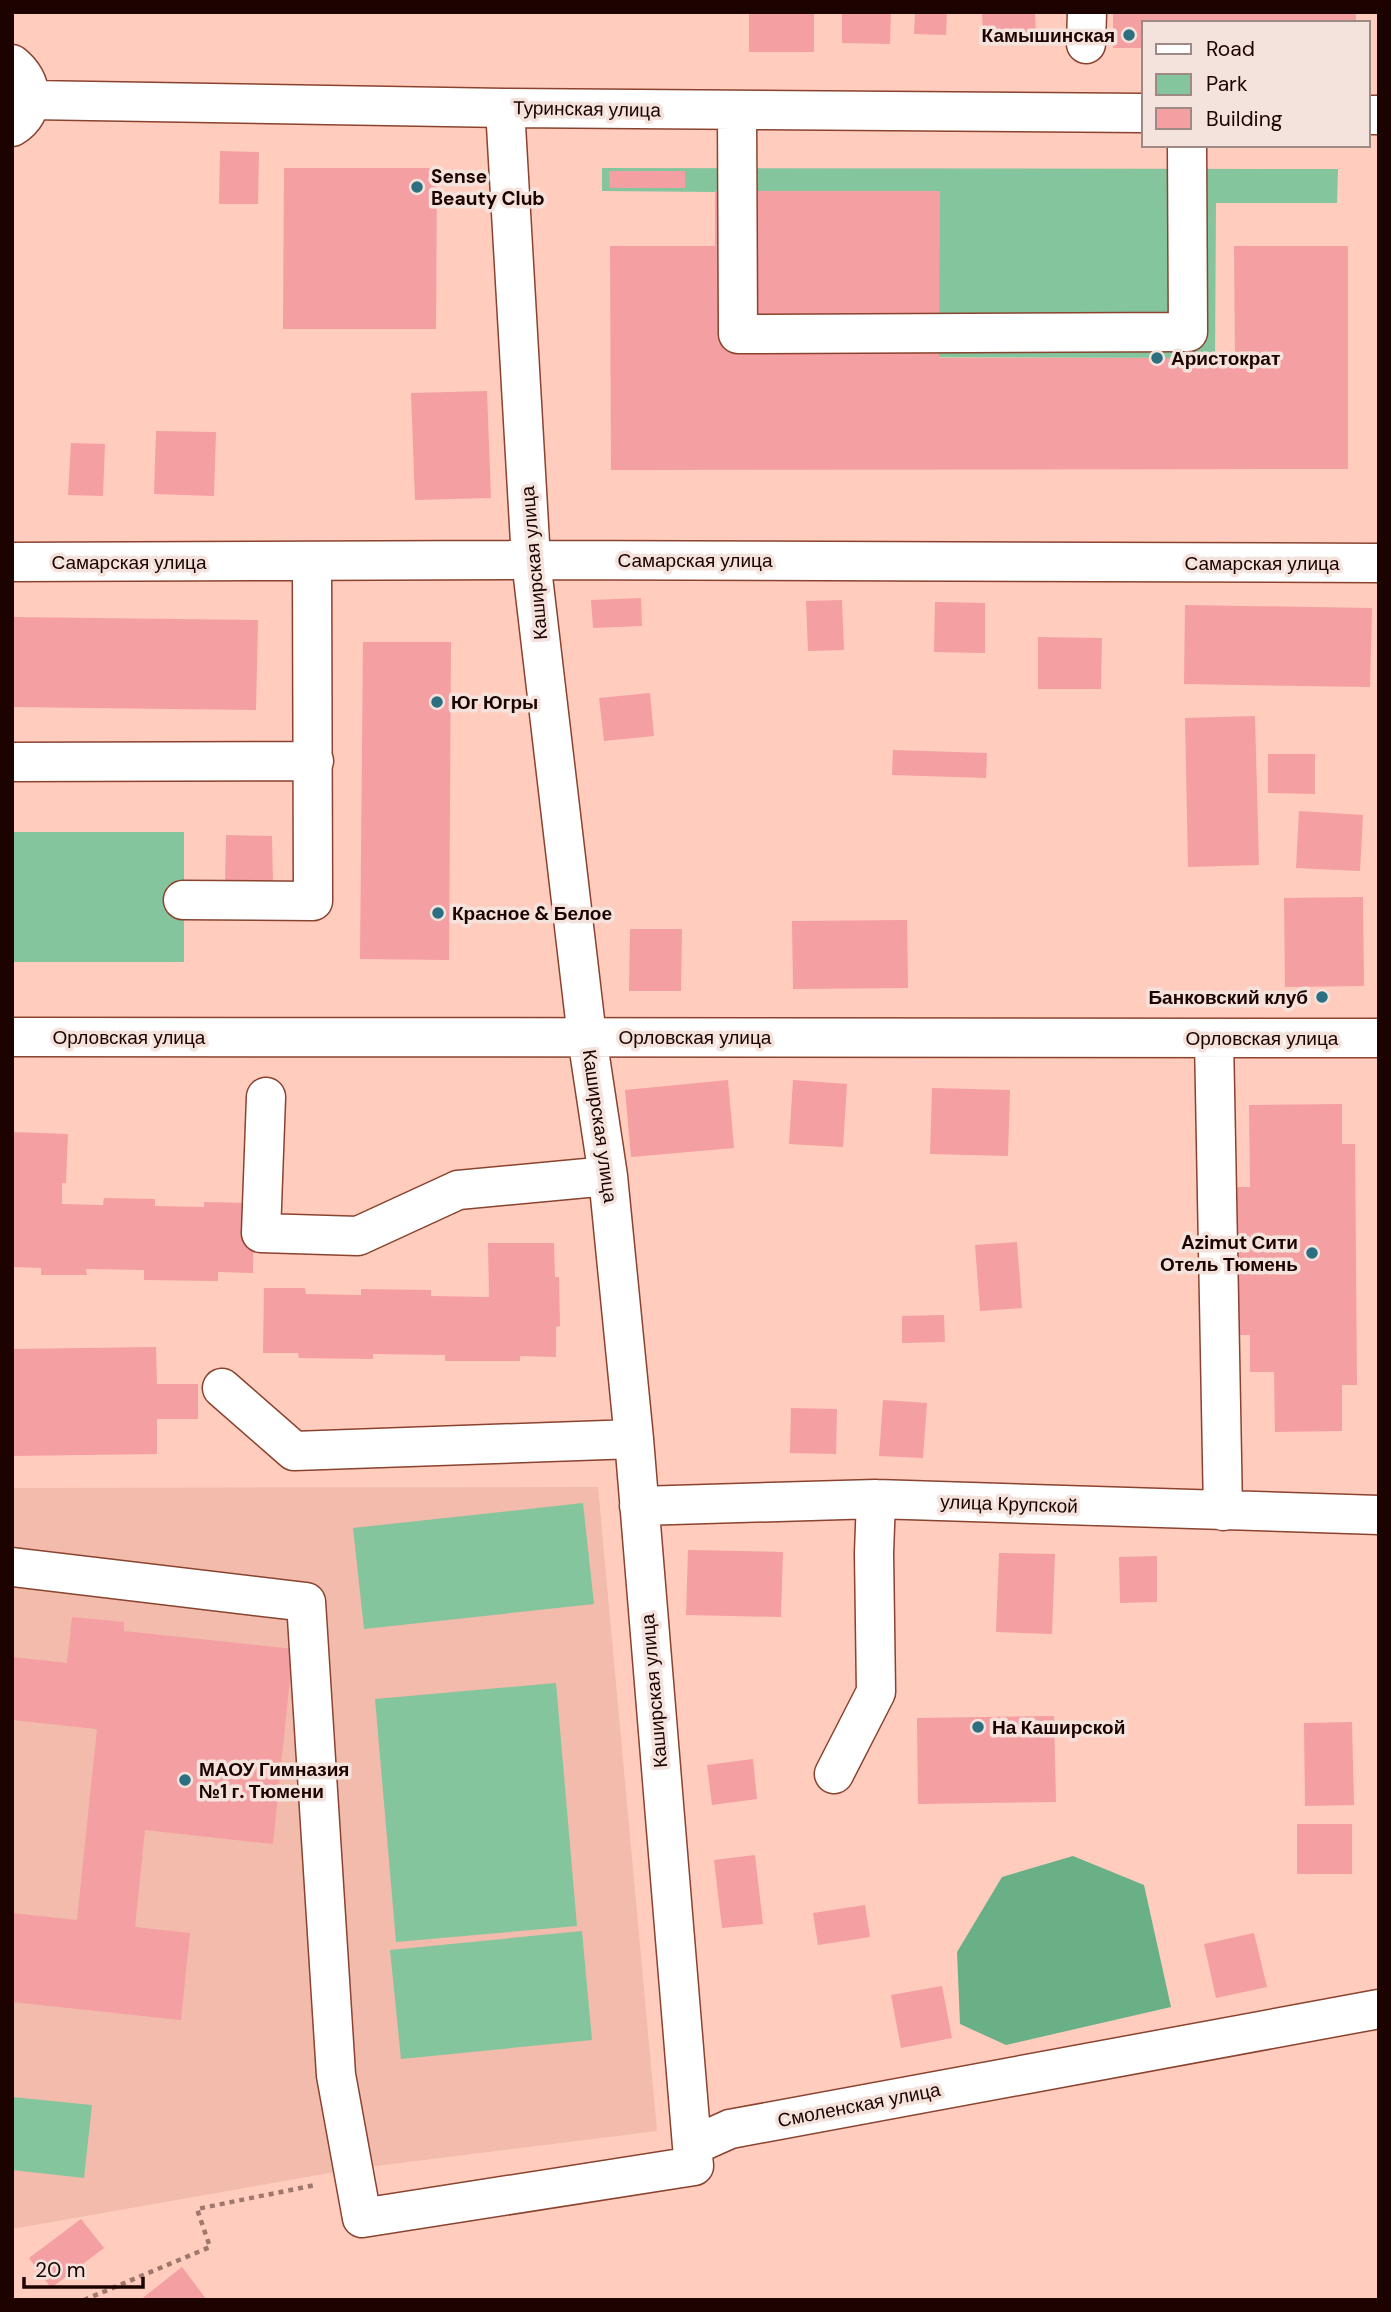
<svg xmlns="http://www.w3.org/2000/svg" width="1391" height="2312" font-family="'DM Sans',sans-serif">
  <rect width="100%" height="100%" fill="#ffccbd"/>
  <path fill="#f2bbac" d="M 598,1487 L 657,2131 L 352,2169 L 12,2229 L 12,1488 Z"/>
  <path fill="#85c59e" d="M 602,168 L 1338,169 L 1337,203 L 1216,203 L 1215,358 L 715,357 L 715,192 L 602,191 Z
    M 12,832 L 184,832 L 184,962 L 12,962 Z
    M 583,1503 L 594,1604 L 364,1629 L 353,1528 Z
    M 556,1683 L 577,1926 L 396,1942 L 375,1699 Z
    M 582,1931 L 592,2040 L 401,2059 L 390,1950 Z
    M 12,2097 L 92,2105 L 84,2178 L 12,2170 Z"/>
  <path fill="#6ab087" d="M 1073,1856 L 1144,1885 L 1171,2007 L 1006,2045 L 960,2024 L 957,1952 L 1002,1877 Z"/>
  <path fill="#f49fa2" d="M 749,12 L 814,12 L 814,52 L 749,52 Z
    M 842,12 L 891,12 L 890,44 L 842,43 Z
    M 915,12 L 947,12 L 946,35 L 914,34 Z
    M 982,12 L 1035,12 L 1036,35 L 983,37 Z
    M 1113,12 L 1356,12 L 1356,23 L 1144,23 L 1144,48 L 1113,48 Z
    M 220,151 L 259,152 L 258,204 L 219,204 Z
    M 284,168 L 437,168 L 436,329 L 283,329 Z
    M 609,171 L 685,171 L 685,188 L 610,188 Z
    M 715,191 L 940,191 L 939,358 L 1235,358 L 1234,246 L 1348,246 L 1348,469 L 611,470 L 610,246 L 715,246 Z
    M 487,391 L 491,498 L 415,500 L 411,393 Z
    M 156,431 L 216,432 L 214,496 L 154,494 Z
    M 71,443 L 105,444 L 103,496 L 68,495 Z
    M 641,598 L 642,626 L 593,628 L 591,600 Z
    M 842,600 L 844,650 L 808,651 L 806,601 Z
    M 935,602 L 985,603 L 985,653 L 934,652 Z
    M 1185,605 L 1372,608 L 1370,687 L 1184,684 Z
    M 12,617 L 258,620 L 256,710 L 12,707 Z
    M 1038,637 L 1102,638 L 1101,689 L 1038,689 Z
    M 363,642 L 451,642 L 449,960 L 360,959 Z
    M 650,693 L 654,736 L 604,741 L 599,698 Z
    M 1255,716 L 1259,865 L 1188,867 L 1185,718 Z
    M 893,750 L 987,753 L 986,778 L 892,775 Z
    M 1268,754 L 1315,754 L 1315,794 L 1268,793 Z
    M 1299,811 L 1363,815 L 1360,871 L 1296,868 Z
    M 226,835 L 272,836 L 273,883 L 225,882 Z
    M 1363,897 L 1364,986 L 1285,987 L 1284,898 Z
    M 907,920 L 908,988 L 793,989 L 792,921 Z
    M 630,929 L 682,929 L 681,991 L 629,991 Z
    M 728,1080 L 734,1148 L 631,1157 L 625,1090 Z
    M 793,1080 L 847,1084 L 843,1147 L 789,1144 Z
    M 932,1088 L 1010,1090 L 1008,1156 L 930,1154 Z
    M 1342,1104 L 1342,1144 L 1355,1144 L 1357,1385 L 1342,1385 L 1342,1431 L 1275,1432 L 1274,1372 L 1250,1372 L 1250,1335 L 1238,1335 L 1237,1187 L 1250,1187 L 1249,1105 Z
    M 12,1132 L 68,1134 L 66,1183 L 62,1183 L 62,1204 L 103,1205 L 104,1198 L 155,1199 L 155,1206 L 204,1207 L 204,1202 L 254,1203 L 253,1273 L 218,1272 L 218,1281 L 144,1280 L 144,1270 L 86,1269 L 87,1275 L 41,1275 L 41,1268 L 12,1267 Z
    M 1017,1242 L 1022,1308 L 980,1311 L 975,1245 Z
    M 488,1243 L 554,1243 L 555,1277 L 559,1277 L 560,1326 L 556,1327 L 556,1357 L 520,1356 L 520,1361 L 445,1361 L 445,1355 L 373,1354 L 373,1359 L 299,1358 L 298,1353 L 263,1353 L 264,1288 L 305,1288 L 306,1294 L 361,1295 L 361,1289 L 431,1290 L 431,1296 L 489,1297 Z
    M 944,1315 L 945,1342 L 902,1343 L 902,1316 Z
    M 156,1347 L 157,1384 L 198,1384 L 198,1419 L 157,1419 L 157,1454 L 12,1456 L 12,1349 Z
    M 883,1400 L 927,1403 L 923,1458 L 879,1456 Z
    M 791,1408 L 837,1409 L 836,1454 L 790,1453 Z
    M 688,1550 L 783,1552 L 781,1617 L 686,1615 Z
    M 999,1553 L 1055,1554 L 1052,1634 L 996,1632 Z
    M 1157,1556 L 1157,1602 L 1120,1603 L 1119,1557 Z
    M 72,1617 L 124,1622 L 124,1631 L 293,1649 L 273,1844 L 145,1830 L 135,1927 L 190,1933 L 181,2020 L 12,2002 L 12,1913 L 77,1920 L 97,1729 L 12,1720 L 12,1657 L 67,1663 Z
    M 1054,1716 L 1056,1802 L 918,1804 L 917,1718 Z
    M 1352,1722 L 1354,1805 L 1305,1806 L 1304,1723 Z
    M 753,1759 L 757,1799 L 712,1805 L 707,1765 Z
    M 1297,1824 L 1352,1824 L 1352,1874 L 1297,1874 Z
    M 755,1855 L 763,1924 L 722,1928 L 714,1860 Z
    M 865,1905 L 870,1937 L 818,1945 L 813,1913 Z
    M 1254,1933 L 1267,1987 L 1216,1998 L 1204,1944 Z
    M 942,1986 L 952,2038 L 901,2048 L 891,1995 Z
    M 81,2219 L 104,2248 L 51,2288 L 29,2258 Z
    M 182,2267 L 207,2300 L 140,2300 Z"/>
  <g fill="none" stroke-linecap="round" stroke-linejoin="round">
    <defs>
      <path id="minor" d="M 1086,44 L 1087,12
        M 12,64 C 33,80 38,112 12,127
        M 31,100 L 505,108 L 1144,113
        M 505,108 L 531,560 L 587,1037 L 608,1176 L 634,1439 L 692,2146
        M 737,110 L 738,334 L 1188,332 L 1187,145
        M 1368,115 L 1379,115
        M 12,562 L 531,560 L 1379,563
        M 12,762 L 314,761
        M 183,900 L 313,901 L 312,562
        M 12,1037 L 1379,1038
        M 1214,1038 L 1223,1511
        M 266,1097 L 261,1233 L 358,1236 L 458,1190 L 608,1176
        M 222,1388 L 294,1451 L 634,1439
        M 639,1506 L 876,1499 L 1379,1515
        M 12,1567 L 306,1602 L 336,2075 L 362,2218 L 694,2166 L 692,2146 L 730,2129 L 1379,2009
        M 834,1774 L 876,1692 L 874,1553 L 876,1499"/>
    </defs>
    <use href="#minor" stroke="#8a432e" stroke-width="41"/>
    <path stroke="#9f776d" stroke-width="4.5" stroke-dasharray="5 5" stroke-linecap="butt" d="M 84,2300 L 210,2247 L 197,2209 L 315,2185"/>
    <use href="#minor" stroke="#fff" stroke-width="38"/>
  </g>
  <g fill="#2c6f80" stroke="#f4e2dd" stroke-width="2.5">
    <circle cx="1129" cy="35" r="7"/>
    <circle cx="417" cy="187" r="7"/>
    <circle cx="1157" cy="358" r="7"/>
    <circle cx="437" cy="702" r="7"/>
    <circle cx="438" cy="913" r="7"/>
    <circle cx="1322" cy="997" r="7"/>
    <circle cx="1312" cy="1253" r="7"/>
    <circle cx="978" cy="1727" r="7"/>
    <circle cx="185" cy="1780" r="7"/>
  </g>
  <g text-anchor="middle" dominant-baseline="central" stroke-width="7" stroke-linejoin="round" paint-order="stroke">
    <g font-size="19" font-weight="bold" fill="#1d0300" stroke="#f4e2dd" text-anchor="start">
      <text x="1115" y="35" text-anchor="end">Камышинская</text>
      <text x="431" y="176">Sense<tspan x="431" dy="22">Beauty Club</tspan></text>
      <text x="1171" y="358">Аристократ</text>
      <text x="451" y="702">Юг Югры</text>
      <text x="452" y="913">Красное &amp; Белое</text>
      <text x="1308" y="997" text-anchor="end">Банковский клуб</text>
      <text x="1298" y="1242" text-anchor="end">Azimut Сити<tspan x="1298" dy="22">Отель Тюмень</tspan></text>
      <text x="992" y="1727">На Каширской</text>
      <text x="199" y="1769">МАОУ Гимназия<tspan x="199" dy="22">№1 г. Тюмени</tspan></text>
    </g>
    <g font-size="19" fill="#1d0300" stroke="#f4e2dd">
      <text transform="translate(587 109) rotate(1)">Туринская улица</text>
      <text x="695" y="560">Самарская улица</text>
      <text x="129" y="562">Самарская улица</text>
      <text transform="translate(534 563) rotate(-95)">Каширская улица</text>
      <text x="1262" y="563">Самарская улица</text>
      <text x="129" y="1037">Орловская улица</text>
      <text x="695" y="1037">Орловская улица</text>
      <text x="1262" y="1038">Орловская улица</text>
      <text transform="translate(600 1126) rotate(82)">Каширская улица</text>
      <text transform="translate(1009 1504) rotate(2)">улица Крупской</text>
      <text transform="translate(654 1691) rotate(-95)">Каширская улица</text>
      <text transform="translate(859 2105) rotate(-11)">Смоленская улица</text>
    </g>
  </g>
  <rect width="1391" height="2312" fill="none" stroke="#1d0300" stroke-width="28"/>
  <rect x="1142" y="21" width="228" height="126" fill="#f4e2dd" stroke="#9e8985" stroke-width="2"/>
  <rect x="1156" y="44" width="35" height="10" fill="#ffffff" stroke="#9e8985" stroke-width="2"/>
  <text x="1206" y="56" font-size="21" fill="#1d0300">Road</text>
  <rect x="1156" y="74" width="35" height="21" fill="#85c59e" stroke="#9e8985" stroke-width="2"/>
  <text x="1206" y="91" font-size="21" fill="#1d0300">Park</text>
  <rect x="1156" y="108" width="35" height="21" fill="#f49fa2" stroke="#9e8985" stroke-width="2"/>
  <text x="1206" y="126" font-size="21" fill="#1d0300">Building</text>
  <path d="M24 2277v10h119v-10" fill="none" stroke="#1d0300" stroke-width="3.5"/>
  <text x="35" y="2277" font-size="21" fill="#1d0300" stroke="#f4e2dd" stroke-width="5" paint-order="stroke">20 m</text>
</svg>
